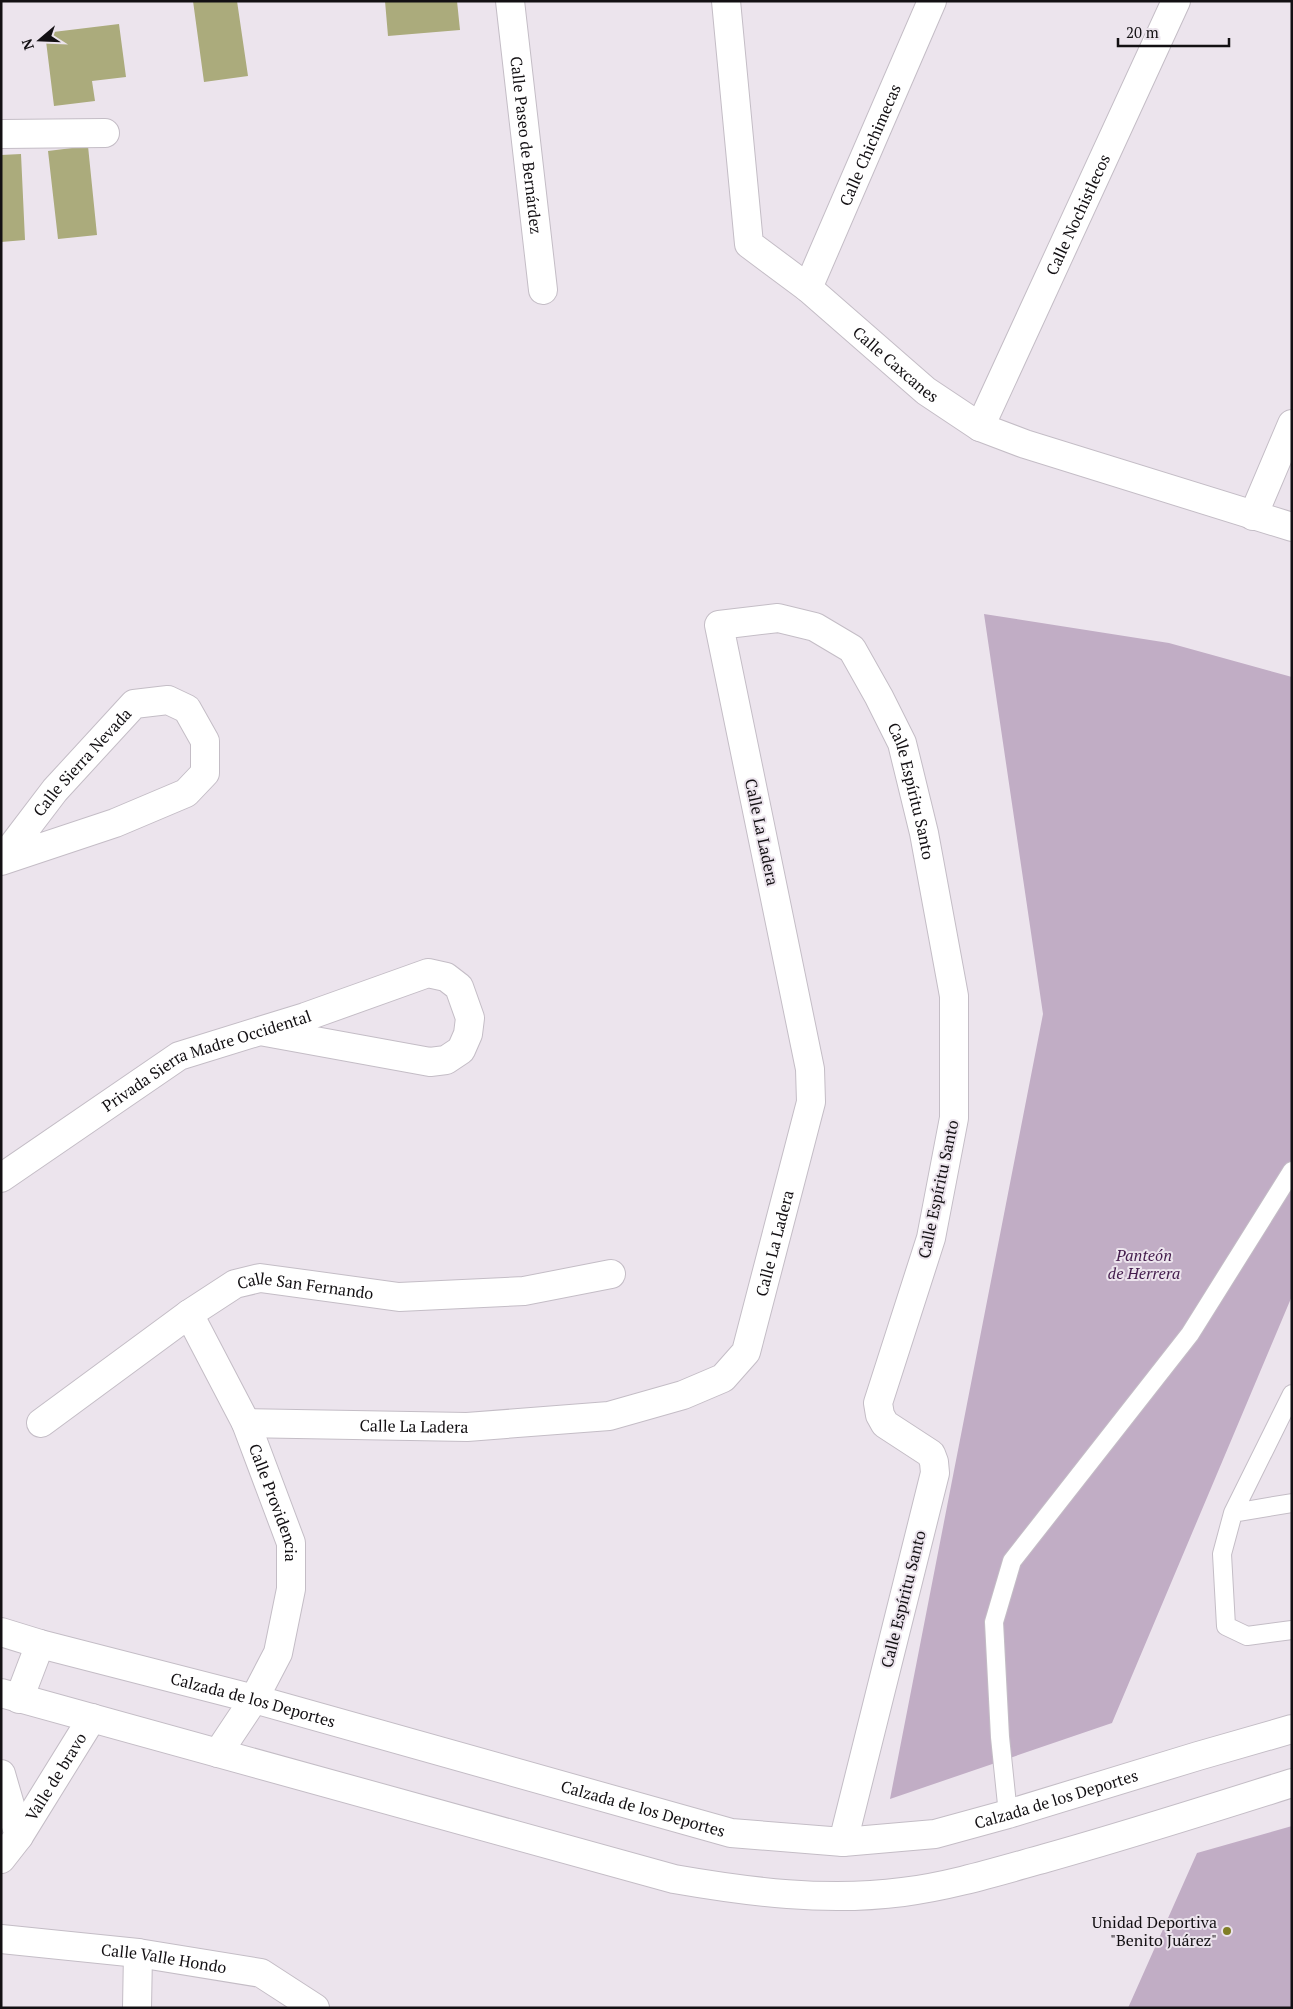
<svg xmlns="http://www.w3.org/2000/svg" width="1293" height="2009" font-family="'PT Serif',serif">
  <rect width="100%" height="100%" fill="#ece4ed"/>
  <path fill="#c1adc5" d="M 984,614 L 1169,643 L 1292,677 L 1292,1296 L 1112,1723 L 890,1799 L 1043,1014 Z
    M 1292,1826 L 1292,2008 L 1128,2008 L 1197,1853 Z"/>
  <path fill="#abab7c" d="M 193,1 L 237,1 L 248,76 L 204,82 Z
    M 385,1 L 457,1 L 460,30 L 388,36 Z
    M 119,24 L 126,77 L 92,81 L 95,101 L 54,106 L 45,33 Z
    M 88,146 L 97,235 L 58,239 L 48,151 Z
    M 21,154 L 25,240 L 1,242 L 1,155 Z"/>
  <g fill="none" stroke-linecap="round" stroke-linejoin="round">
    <defs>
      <path id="lane" d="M 1292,1503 L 1233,1513 L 1222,1554 L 1226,1626 L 1247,1636 L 1292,1630
        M 1233,1513 L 1292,1394
        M 1008,1814 L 1000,1737 L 994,1622 L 1012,1561 L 1190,1334 L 1292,1171"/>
      <g id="street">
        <path id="s1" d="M 510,1 L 543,290"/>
        <path id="s2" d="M 726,1 L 749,244 L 808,288 L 926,391 L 980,427 L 1025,444 L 1292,527"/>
        <path d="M 1,134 L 105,133"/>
        <path id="s3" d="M 808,288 L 932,1"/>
        <path id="s4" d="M 980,427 L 1176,1"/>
        <path d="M 1253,516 L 1292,424"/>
        <path id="s5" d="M 1,861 L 55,790 L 134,704 L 168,700 L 187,709 L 205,741 L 205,773 L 186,793 L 115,823 L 1,861"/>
        <path id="s6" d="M 1,1178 L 179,1056 L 305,1017 L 428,973 L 446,977 L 459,987 L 470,1018 L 468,1034 L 461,1050 L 446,1060 L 430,1062 L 260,1031"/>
        <path id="s7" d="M 189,1314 L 246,1423 L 291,1543 L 291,1589 L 278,1653 L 254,1699 L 218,1753"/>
        <path id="s8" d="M 41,1423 L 189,1314 L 235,1284 L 260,1278 L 399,1297 L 524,1291 L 611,1274"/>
        <path id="s9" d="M 246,1423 L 467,1427 L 609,1416 L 683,1395 L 723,1378 L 746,1352 L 811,1102 L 810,1069 L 719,625 L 778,618 L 815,627 L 852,649 L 879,697 L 902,743 L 924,833 L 954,996 L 954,1118 L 931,1238 L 878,1403 L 880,1415 L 885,1424 L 931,1454 L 934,1462 L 935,1473 L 843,1842"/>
        <path d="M 1,1774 L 19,1836"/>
        <path id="s10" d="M 1,1859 L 19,1836 L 92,1718"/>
        <path id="s11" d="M 1,1939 L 138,1953 L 261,1973 L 315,2008"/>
        <path d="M 137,2008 L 138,1953"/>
      </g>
      <g id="secondary">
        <path id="s12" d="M 1,1632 L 40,1644 L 254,1699 L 731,1833 L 843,1842 L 935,1834 L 1008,1814 L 1198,1756 L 1292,1729"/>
        <path d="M 1,1693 L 674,1879 C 749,1892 826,1902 903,1892 C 951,1886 999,1871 1046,1858 C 1128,1835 1210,1809 1292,1783"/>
        <path d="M 19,1699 L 40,1644"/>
      </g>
    </defs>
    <use href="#lane" stroke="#c4bdc6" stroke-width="20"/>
    <use href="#street" stroke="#c4bdc6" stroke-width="30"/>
    <use href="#secondary" stroke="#c4bdc6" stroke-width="30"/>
    <use href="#lane" stroke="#fff" stroke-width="18"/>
    <use href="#street" stroke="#fff" stroke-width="28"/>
    <use href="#secondary" stroke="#fff" stroke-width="28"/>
  </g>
  <circle fill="#807e26" stroke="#ece4ed" stroke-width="2" cx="1227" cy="1931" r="5"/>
  <g text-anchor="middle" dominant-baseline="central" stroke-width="4" stroke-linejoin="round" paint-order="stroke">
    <g font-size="16" fill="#131013" stroke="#ece4ed">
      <text stroke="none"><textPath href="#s3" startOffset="156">Calle Chichimecas</textPath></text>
      <text stroke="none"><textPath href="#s1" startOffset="145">Calle Paseo de Bernárdez</textPath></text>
      <text stroke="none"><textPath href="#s4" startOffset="234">Calle Nochistlecos</textPath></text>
      <text stroke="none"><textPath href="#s2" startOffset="434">Calle Caxcanes</textPath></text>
      <text stroke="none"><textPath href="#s5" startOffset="128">Calle Sierra Nevada</textPath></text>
      <text stroke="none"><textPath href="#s9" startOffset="1559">Calle Espíritu Santo</textPath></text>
      <text transform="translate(762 832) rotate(78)">Calle La Ladera</text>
      <text stroke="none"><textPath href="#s6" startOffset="239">Privada Sierra Madre Occidental</textPath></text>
      <text transform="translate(938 1189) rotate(-78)">Calle Espíritu Santo</text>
      <text stroke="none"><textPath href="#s9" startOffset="631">Calle La Ladera</textPath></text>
      <text stroke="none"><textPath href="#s8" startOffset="310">Calle San Fernando</textPath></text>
      <text stroke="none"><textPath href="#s9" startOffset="168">Calle La Ladera</textPath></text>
      <text stroke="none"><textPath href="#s7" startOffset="208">Calle Providencia</textPath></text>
      <text transform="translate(903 1599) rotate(-76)">Calle Espíritu Santo</text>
      <text stroke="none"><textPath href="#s12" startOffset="261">Calzada de los Deportes</textPath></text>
      <text stroke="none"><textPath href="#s10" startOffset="99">Valle de bravo</textPath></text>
      <text stroke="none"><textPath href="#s12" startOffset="1088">Calzada de los Deportes</textPath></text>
      <text stroke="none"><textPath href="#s12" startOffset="666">Calzada de los Deportes</textPath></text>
      <text stroke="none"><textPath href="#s11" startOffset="164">Calle Valle Hondo</textPath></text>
    </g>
    <g font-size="16" font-style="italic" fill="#431b4c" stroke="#ece4ed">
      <text x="1144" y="1255">Panteón<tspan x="1144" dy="18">de Herrera</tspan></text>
    </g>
    <g font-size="16" fill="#131013" stroke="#ece4ed" text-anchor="end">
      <text x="1217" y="1922">Unidad Deportiva<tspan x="1217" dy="18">"Benito Juárez"</tspan></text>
    </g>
  </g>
  <rect width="1293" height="2009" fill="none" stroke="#131013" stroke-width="5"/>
  <g transform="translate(40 40) rotate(251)" stroke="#ece4ed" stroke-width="4" paint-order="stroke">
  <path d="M0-4L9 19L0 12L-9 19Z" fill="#131013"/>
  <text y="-8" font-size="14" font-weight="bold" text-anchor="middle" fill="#131013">N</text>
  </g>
  <path d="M1118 38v8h111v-8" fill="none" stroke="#131013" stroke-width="2.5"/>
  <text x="1126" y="38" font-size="15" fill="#131013" stroke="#ece4ed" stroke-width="4" paint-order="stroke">20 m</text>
</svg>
